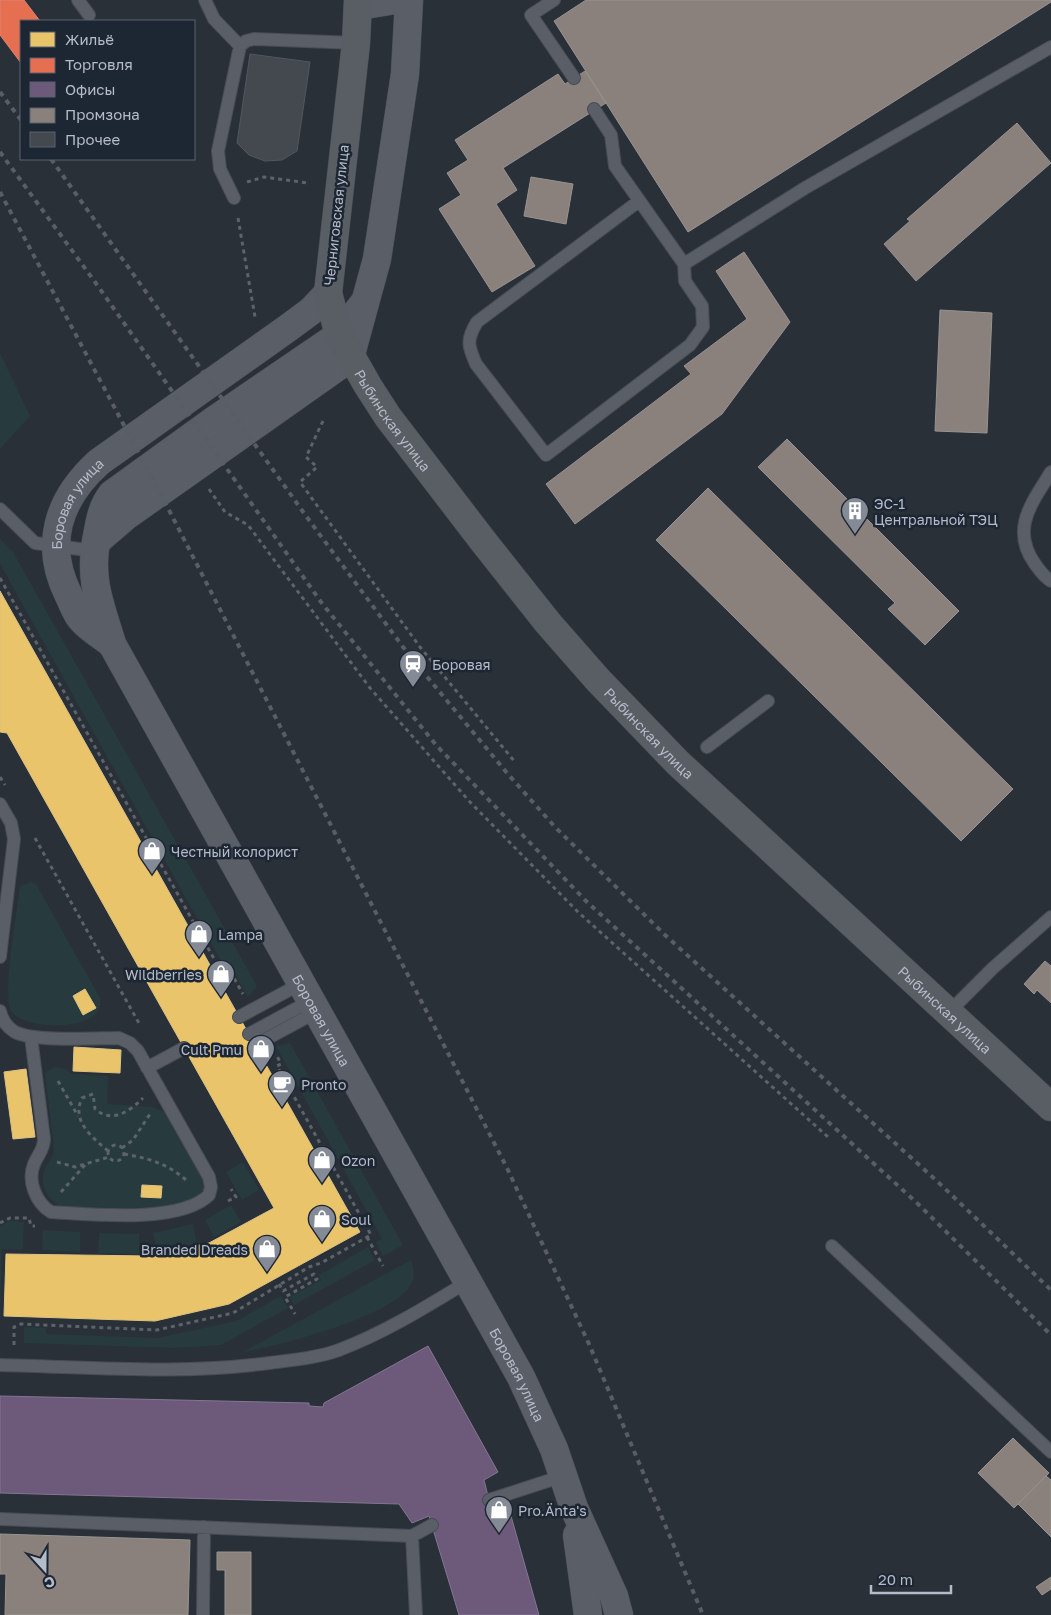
<svg xmlns="http://www.w3.org/2000/svg" width="1051" height="1615" font-family="'Golos Text',sans-serif">
  <rect width="100%" height="100%" fill="#2a3038"/>
  <path fill="#273a3e" fill-rule="evenodd" d="M 0,353 L 30,416 L 0,449 Z
    M 0,539 L 13,552 L 257,986 L 248,997 L 227,960 L 222,963 L 0,564 Z
    M 31,882 L 36,884 L 100,998 C 107,1035 17,1030 10,1009 C 3,987 17,913 20,886 ZM 85,990 L 96,1008 L 83,1015 L 73,996 Z
    M 290,1043 L 403,1245 L 383,1256 L 376,1242 L 382,1239 L 276,1046 Z
    M 54,1067 L 66,1069 L 72,1074 L 108,1076 L 107,1104 L 152,1107 L 164,1111 L 203,1176 C 204,1181 207,1187 204,1191 C 186,1218 92,1209 63,1208 C 49,1201 39,1186 44,1171 C 47,1162 54,1158 54,1149 L 45,1073 Z
    M 243,1162 L 259,1190 L 242,1200 L 226,1172 Z
    M 231,1205 L 241,1222 L 214,1237 L 205,1220 Z
    M 9,1221 L 24,1222 L 23,1250 L 2,1249 L 0,1311 L 0,1227 Z
    M 193,1224 L 197,1244 L 158,1252 L 153,1233 Z
    M 43,1230 L 80,1232 L 80,1252 L 42,1250 Z
    M 99,1233 L 139,1234 L 139,1254 L 98,1253 Z
    M 368,1247 L 375,1260 L 294,1305 L 290,1297 L 321,1280 L 319,1275 Z
    M 411,1260 C 414,1269 416,1278 410,1286 C 389,1318 281,1345 243,1352 Z
    M 281,1296 L 288,1308 L 221,1345 L 176,1348 L 24,1343 L 24,1327 L 46,1328 L 46,1334 L 158,1338 L 236,1321 Z"/>
  <path fill="#e9c46a" stroke="#d9c286" d="M 0,591 L 360,1232 L 229,1304 L 155,1321 L 4,1316 L 6,1254 L 149,1256 L 209,1243 L 274,1208 L 7,733 L 0,732 Z
    M 85,989 L 96,1008 L 83,1015 L 73,996 Z
    M 74,1047 L 121,1050 L 120,1073 L 73,1071 Z
    M 26,1069 L 35,1137 L 13,1139 L 4,1072 Z
    M 142,1185 L 162,1186 L 161,1198 L 141,1197 Z"/>
  <path fill="#e76f51" stroke="#d88675" d="M 0,0 L 24,0 L 40,21 L 21,21 L 21,63 L 0,35 Z"/>
  <path fill="#6d597a" stroke="#827792" d="M 428,1346 L 498,1472 L 484,1480 L 494,1520 L 511,1516 L 539,1615 L 459,1615 L 429,1516 L 412,1523 L 399,1504 L 0,1493 L 0,1396 L 309,1403 L 309,1406 L 323,1407 L 324,1403 Z"/>
  <path fill="#8a817c" stroke="#979393" d="M 586,0 L 1051,0 L 1051,2 L 688,232 L 554,21 Z
    M 585,71 L 606,103 L 503,168 L 517,190 L 496,204 L 535,266 L 492,292 L 439,209 L 461,195 L 447,173 L 468,160 L 455,140 L 558,74 L 565,84 Z
    M 1017,123 L 1051,163 L 916,281 L 884,244 L 910,221 L 907,219 Z
    M 531,177 L 573,184 L 566,224 L 524,216 Z
    M 744,252 L 790,322 L 722,414 L 575,524 L 546,484 L 691,374 L 684,366 L 747,319 L 716,271 Z
    M 940,310 L 992,313 L 987,433 L 935,431 Z
    M 787,439 L 959,611 L 925,645 L 888,609 L 895,603 L 758,467 Z
    M 708,488 L 1013,789 L 961,841 L 656,540 Z
    M 1045,961 L 1051,966 L 1051,1003 L 1037,990 L 1034,994 L 1024,984 Z
    M 1013,1438 L 1049,1473 L 1014,1508 L 978,1473 Z
    M 1046,1476 L 1051,1480 L 1051,1537 L 1018,1504 Z
    M 0,1534 L 190,1540 L 188,1615 L 5,1615 L 6,1574 L 0,1574 Z
    M 217,1552 L 251,1552 L 251,1615 L 225,1615 L 225,1570 L 217,1570 Z
    M 1051,1577 L 1051,1589 L 1042,1595 L 1036,1587 Z"/>
  <path fill="#444950" stroke="#52575f" d="M 250,54 L 310,62 L 297,151 L 282,160 L 265,161 L 249,155 L 237,143 Z"/>
  <g fill="none" stroke-linecap="round" stroke-linejoin="round">
    <defs>
      <path id="service" d="M 78,0 L 89,15
        M 205,0 L 214,19 L 240,46
        M 554,0 L 531,15 L 574,78
        M 594,109 L 611,135 L 615,166 L 684,264 L 805,188 L 1051,47
        M 234,198 L 220,169 L 218,151 L 240,46 L 246,41 L 254,39 L 356,43
        M 639,201 L 477,322 C 466,340 468,346 476,364 L 546,455 L 690,345 L 703,327 L 702,306 L 685,281 L 684,264
        M 1051,472 C 1032,503 1010,529 1035,564 C 1040,571 1044,577 1051,581
        M 0,509 L 35,543 L 94,551
        M 707,747 L 768,701
        M 0,804 L 11,823 L 14,839 L 0,957
        M 0,1011 C 2,1020 7,1027 15,1032 C 34,1042 96,1038 119,1038 L 130,1043 L 138,1051 L 209,1177 L 211,1187 L 209,1195 C 180,1224 90,1214 51,1212 C 36,1203 27,1181 34,1164 C 38,1154 44,1150 44,1139 L 31,1037
        M 948,1013 L 993,968 L 1051,917
        M 239,1017 L 302,983
        M 249,1034 L 312,1000
        M 255,1045 L 318,1011
        M 147,1068 L 184,1048
        M 832,1246 L 1051,1452
        M 0,1365 C 89,1367 180,1375 269,1363 C 292,1360 317,1358 339,1350 C 384,1333 426,1307 467,1282
        M 489,1500 L 563,1476
        M 0,1519 L 412,1536
        M 203,1615 L 204,1527
        M 416,1615 L 412,1536 L 432,1525"/>
      <g id="tertiary">
        <path d="M 359,6 L 395,0"/>
        <path id="s1" d="M 364,303 L 339,335 L 213,421 L 112,494 C 100,510 100,523 96,541 C 89,582 101,606 112,644 L 521,1377 L 554,1449 L 574,1508 L 614,1596 L 619,1615"/>
        <path d="M 97,541 L 126,516 L 350,358 L 377,259 L 405,74 L 409,0"/>
        <path id="s2" d="M 112,644 C 102,636 90,629 82,620 C 76,614 73,604 69,596 C 43,545 58,499 99,462 L 288,328 L 311,311 L 328,293"/>
        <path d="M 577,1535 L 588,1615"/>
      </g>
      <g id="secondary">
        <path id="s3" d="M 358,0 L 356,43 L 328,293 L 339,335 L 368,386 L 388,417 L 483,541 L 548,623 L 598,680 L 678,763 L 1051,1107"/>
      </g>
    </defs>
    <use href="#service" stroke="#484c53" stroke-width="14"/>
    <use href="#tertiary" stroke="#484c53" stroke-width="29"/>
    <use href="#secondary" stroke="#484c53" stroke-width="29"/>
    <path stroke="#5d636a" stroke-width="3" stroke-dasharray="4 4" stroke-linecap="butt" d="M 247,182 L 264,177 L 308,183
      M 238,218 L 255,317
      M 323,421 L 306,457 L 317,467 L 300,482 L 420,647 L 515,762
      M 209,489 L 225,512 L 248,525 L 370,688 L 470,802 L 578,912 L 828,1137
      M 0,578 L 222,973 L 229,969 L 243,994
      M 0,777 L 5,785
      M 35,838 L 140,1025
      M 58,1081 L 78,1116
      M108 1153a8 8 0 1 1 16 0a8 8 0 1 1-16 0Z
      M 122,1148 L 133,1140 L 150,1114
      M 108,1151 C 92,1137 71,1121 82,1098 L 93,1094 L 95,1109 C 112,1124 130,1111 143,1098
      M 124,1154 C 148,1158 168,1164 186,1180
      M 57,1162 L 75,1167 L 109,1157
      M 61,1192 L 85,1165
      M 228,1201 L 236,1197 L 231,1189
      M 0,1223 L 10,1218 L 29,1218 L 31,1226 L 35,1226
      M 367,1237 L 383,1266
      M 279,1284 L 283,1291 L 314,1274 L 317,1279 L 285,1297 L 295,1314
      M 14,1345 L 14,1327 L 21,1324 L 157,1330 L 233,1313 L 309,1267 L 321,1263 L 371,1235 L 277,1066 L 281,1064 L 276,1054"/>
    <use href="#service" stroke="#5a5e66" stroke-width="12"/>
    <use href="#tertiary" stroke="#5a5e66" stroke-width="28"/>
    <use href="#secondary" stroke="#595d64" stroke-width="28"/>
    <path stroke="#595d64" stroke-width="4" stroke-dasharray="5 5" stroke-linecap="butt" d="M 0,92 L 21,120
      M 0,152 L 95,282 L 321,602 L 436,745 L 587,902 L 917,1203 L 1051,1335
      M 51,159 L 306,516 L 409,655 L 507,773 L 555,827 L 665,935 L 938,1182 L 1051,1290
      M 0,192 L 170,512 L 507,1168 L 589,1344 L 703,1615"/>
  </g>
  <defs>
    <symbol id="building-pin" viewBox="-11 -11 22 30"><path d="M0 17L-7.5 6A9.5 9.5 0 1 1 7.5 6Z" fill="#848b96" stroke="#1d2633"/><path d="M-4-6H4V6H1V3H-1V6H-4ZM-2.5-4.3h1.7v1.8h-1.7ZM.8-4.3h1.7v1.8H.8ZM-2.5-1h1.7V.8h-1.7ZM.8-1h1.7V.8H.8Z" fill="#fff"/></symbol>
    <symbol id="station-pin" viewBox="-11 -11 22 30"><path d="M0 17L-7.5 6A9.5 9.5 0 1 1 7.5 6Z" fill="#848b96" stroke="#1d2633"/><path d="M-3-6H3Q5-6 5-4V2Q5 4 3 4L4.5 6H3L1.5 4h-3L-3 6H-4.5L-3 4Q-5 4-5 2V-4Q-5-6-3-6ZM-3.5-4v3h7v-3ZM-3.5 1v1.5H-2V1ZM2 1v1.5H3.5V1Z" fill="#fff"/></symbol>
    <symbol id="shop-pin" viewBox="-11 -11 22 30"><path d="M0 17L-7.5 6A9.5 9.5 0 1 1 7.5 6Z" fill="#848b96" stroke="#1d2633"/><path d="M-5-2.5h2.3a2.7 3.5 0 0 1 5.4 0H5L5.5 6h-11ZM-1.5-2.5h3a1.5 2.3 0 0 0-3 0Z" fill="#fff"/></symbol>
    <symbol id="cafe-pin" viewBox="-11 -11 22 30"><path d="M0 17L-7.5 6A9.5 9.5 0 1 1 7.5 6Z" fill="#848b96" stroke="#1d2633"/><path d="M-5.5-4.5H6V0H3Q3 3.5 0 3.5H-2.5Q-5.5 3.5-5.5 0ZM3-3.2v2h1.7v-2ZM-6 4.5H4V6H-6Z" fill="#fff"/></symbol>
  </defs>
  <g fill-rule="evenodd">
    <use href="#building-pin" x="839" y="495" width="32" height="43"/>
    <use href="#station-pin" x="397" y="648" width="32" height="43"/>
    <use href="#shop-pin" x="136" y="835" width="32" height="43"/>
    <use href="#shop-pin" x="183" y="918" width="32" height="43"/>
    <use href="#shop-pin" x="205" y="958" width="32" height="43"/>
    <use href="#shop-pin" x="245" y="1033" width="32" height="43"/>
    <use href="#cafe-pin" x="266" y="1068" width="32" height="43"/>
    <use href="#shop-pin" x="306" y="1144" width="32" height="43"/>
    <use href="#shop-pin" x="306" y="1203" width="32" height="43"/>
    <use href="#shop-pin" x="251" y="1233" width="32" height="43"/>
    <use href="#shop-pin" x="483" y="1494" width="32" height="43"/>
  </g>
  <g text-anchor="middle" dominant-baseline="central" stroke-width="5" stroke-linejoin="round" paint-order="stroke">
    <g font-size="14" fill="#b4bcc9" stroke="#1d2633">
      <text transform="translate(336 215) rotate(-84)">Черниговская улица</text>
      <text stroke="none"><textPath href="#s3" startOffset="439">Рыбинская улица</textPath></text>
      <text stroke="none"><textPath href="#s2" startOffset="166">Боровая улица</textPath></text>
      <text stroke="none"><textPath href="#s3" startOffset="844">Рыбинская улица</textPath></text>
      <text stroke="none"><textPath href="#s3" startOffset="1249">Рыбинская улица</textPath></text>
      <text stroke="none"><textPath href="#s1" startOffset="904">Боровая улица</textPath></text>
      <text stroke="none"><textPath href="#s1" startOffset="1309">Боровая улица</textPath></text>
    </g>
    <g font-size="14" fill="#b4bcc9" stroke="#1d2633" text-anchor="start">
      <text x="874" y="503">ЭС-1<tspan x="874" dy="16">Центральной ТЭЦ</tspan></text>
      <text x="432" y="664">Боровая</text>
      <text x="171" y="851">Честный колорист</text>
      <text x="218" y="934">Lampa</text>
      <text x="202" y="974" text-anchor="end">Wildberries</text>
      <text x="242" y="1049" text-anchor="end">Cult Pmu</text>
      <text x="301" y="1084">Pronto</text>
      <text x="341" y="1160">Ozon</text>
      <text x="341" y="1219">Soul</text>
      <text x="248" y="1249" text-anchor="end">Branded Dreads</text>
      <text x="518" y="1510">Pro.Änta's</text>
    </g>
  </g>
  <rect x="20" y="20" width="175" height="140" fill="#1d2633" stroke="#59626f"/>
  <rect x="30" y="32" width="25" height="15" fill="#e9c46a" stroke="#59626f"/>
  <text x="65" y="45" font-size="15" fill="#b4bcc9">Жильё</text>
  <rect x="30" y="58" width="25" height="15" fill="#e76f51" stroke="#59626f"/>
  <text x="65" y="70" font-size="15" fill="#b4bcc9">Торговля</text>
  <rect x="30" y="82" width="25" height="15" fill="#6d597a" stroke="#59626f"/>
  <text x="65" y="95" font-size="15" fill="#b4bcc9">Офисы</text>
  <rect x="30" y="108" width="25" height="15" fill="#8a817c" stroke="#59626f"/>
  <text x="65" y="120" font-size="15" fill="#b4bcc9">Промзона</text>
  <rect x="30" y="132" width="25" height="15" fill="#444950" stroke="#59626f"/>
  <text x="65" y="145" font-size="15" fill="#b4bcc9">Прочее</text>
  <g transform="translate(45 1570) rotate(159)" stroke="#1d2633" stroke-width="4" paint-order="stroke">
  <path d="M0-4L9 19L0 12L-9 19Z" fill="#b4bcc9"/>
  <text y="-8" font-size="14" font-weight="bold" text-anchor="middle" fill="#b4bcc9">С</text>
  </g>
  <path d="M871 1585v8h80v-8" fill="none" stroke="#b4bcc9" stroke-width="2.5"/>
  <text x="878" y="1585" font-size="15" fill="#b4bcc9" stroke="#1d2633" stroke-width="4" paint-order="stroke">20 m</text>
</svg>
